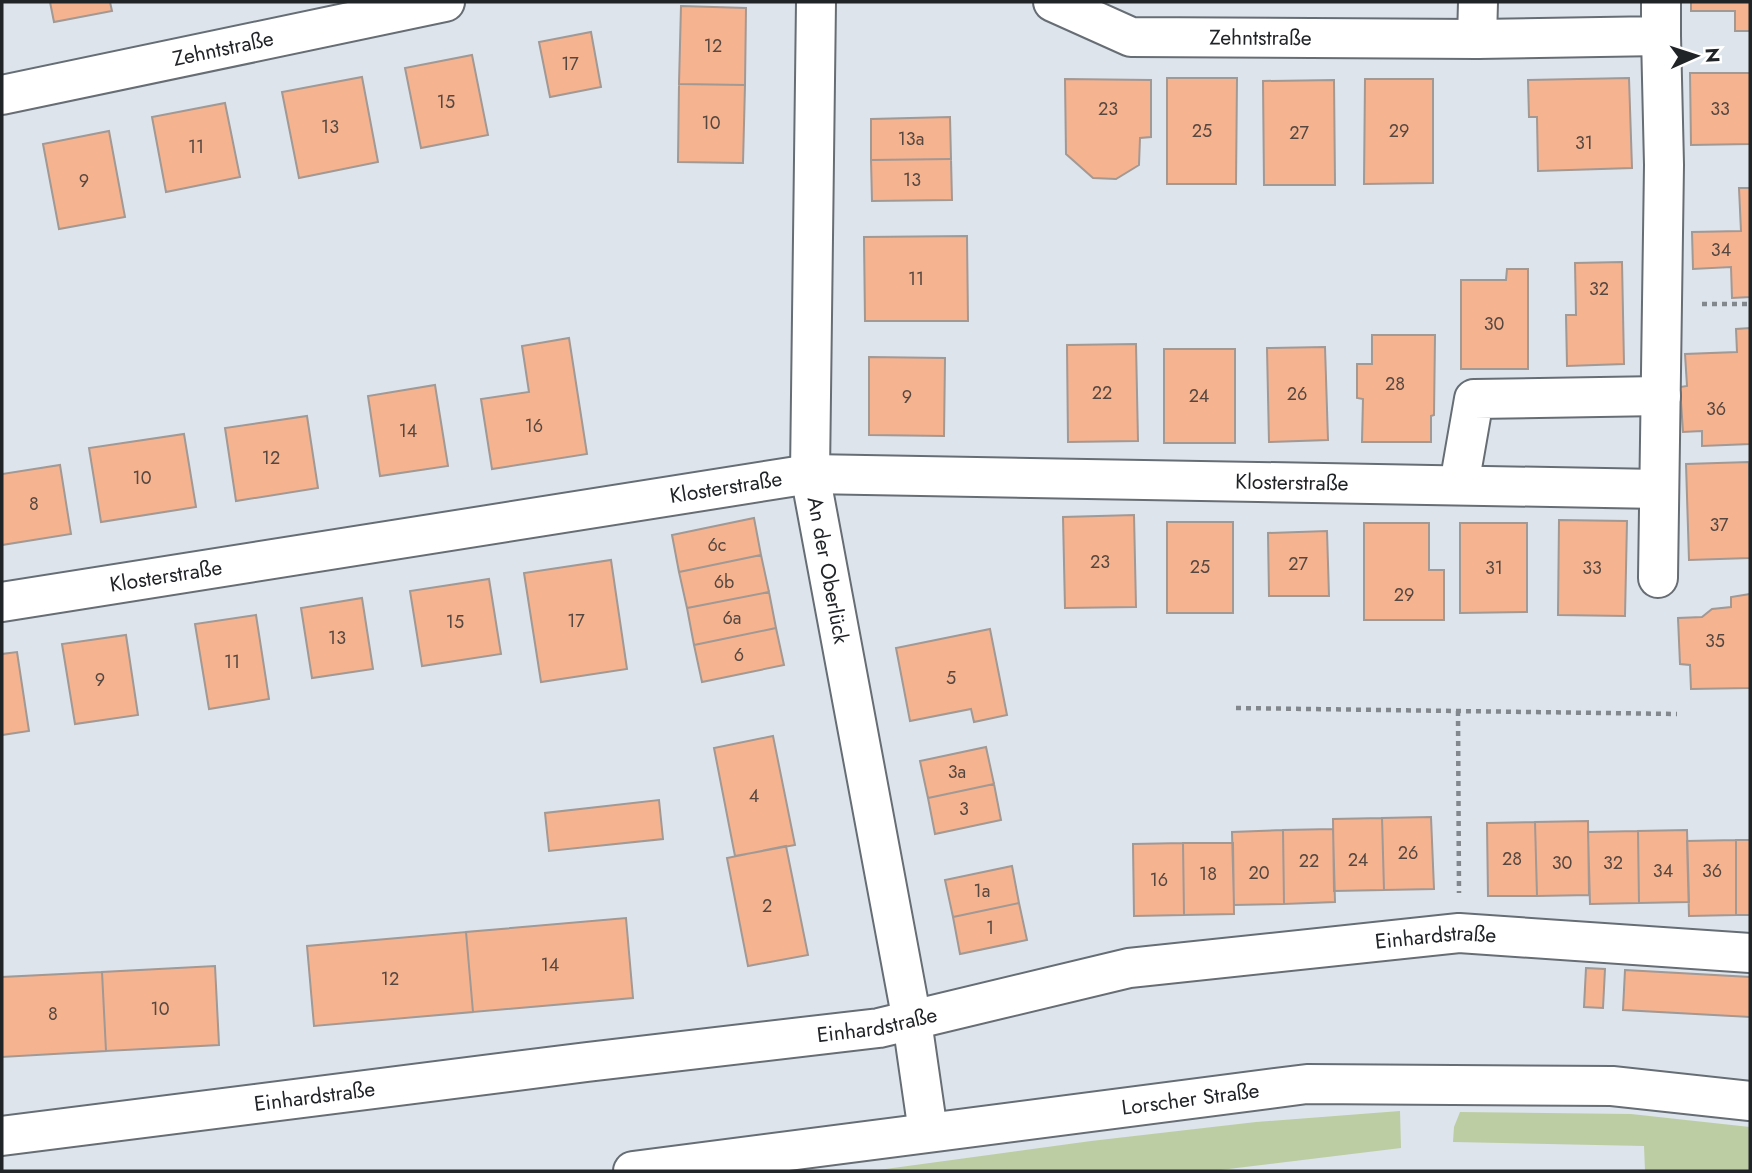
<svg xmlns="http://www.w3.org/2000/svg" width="1752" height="1173" font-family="Jost,sans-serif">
  <rect width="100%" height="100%" fill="#dde4ec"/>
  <path fill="#bdcda3" d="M 1400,1111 L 1401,1148 L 1212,1171 L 871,1171 L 1091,1141 L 1256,1122 Z
    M 1460,1112 L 1631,1114 L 1750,1127 L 1750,1171 L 1645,1171 L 1644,1146 L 1453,1142 L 1454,1127 Z"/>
  <path fill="#f6b390" stroke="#a29894" stroke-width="2" d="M 50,2 L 110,2 L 112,11 L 54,22 Z
    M 1691,2 L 1750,2 L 1750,31 L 1735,31 L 1735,11 L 1691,11 Z
    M 681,6 L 746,8 L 745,85 L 679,84 Z
    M 591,32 L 601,87 L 550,97 L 539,42 Z
    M 472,55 L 488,135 L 421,148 L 405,68 Z
    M 1690,73 L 1750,73 L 1750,144 L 1691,145 Z
    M 362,77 L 378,162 L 299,178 L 282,92 Z
    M 1167,78 L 1237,78 L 1236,184 L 1167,184 Z
    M 1629,78 L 1632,168 L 1538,171 L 1537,117 L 1529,117 L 1528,80 Z
    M 1065,79 L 1151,80 L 1151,137 L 1140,138 L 1139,165 L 1116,179 L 1093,178 L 1066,154 Z
    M 1365,79 L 1433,79 L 1433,183 L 1364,184 Z
    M 1334,80 L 1335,185 L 1264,185 L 1263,81 Z
    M 679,84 L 745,85 L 743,163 L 678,162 Z
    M 225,103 L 240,177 L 166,192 L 152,117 Z
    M 950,117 L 951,159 L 871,160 L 871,119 Z
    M 109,131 L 125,217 L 59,229 L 43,144 Z
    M 951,159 L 952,200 L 872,201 L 871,160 Z
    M 1739,188 L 1750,188 L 1750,297 L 1732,298 L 1731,267 L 1693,269 L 1692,232 L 1741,231 Z
    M 967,236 L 968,321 L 865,321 L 864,237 Z
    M 1622,262 L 1624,364 L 1567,366 L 1566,315 L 1576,315 L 1575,263 Z
    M 1507,269 L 1528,269 L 1528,369 L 1461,369 L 1461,280 L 1506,280 Z
    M 1750,328 L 1750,444 L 1702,446 L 1702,431 L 1683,432 L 1680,387 L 1687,386 L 1685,354 L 1737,352 L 1736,329 Z
    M 1372,335 L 1435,335 L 1434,415 L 1431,416 L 1431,442 L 1362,442 L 1363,399 L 1357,398 L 1357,364 L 1372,364 Z
    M 569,338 L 587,454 L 492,469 L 481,399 L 529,392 L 522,346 Z
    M 1136,344 L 1138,441 L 1068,442 L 1067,345 Z
    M 1325,347 L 1328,440 L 1269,442 L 1267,348 Z
    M 1164,349 L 1235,349 L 1235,443 L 1164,443 Z
    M 869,357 L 945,358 L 944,436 L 869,435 Z
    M 435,385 L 448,466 L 380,476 L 368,396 Z
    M 307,416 L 318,488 L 236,501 L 225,428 Z
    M 184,434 L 196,507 L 101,522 L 89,448 Z
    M 1749,462 L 1750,558 L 1689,560 L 1686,464 Z
    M 60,465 L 71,534 L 2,545 L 2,474 Z
    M 1134,515 L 1136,607 L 1065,608 L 1063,517 Z
    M 754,518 L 761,555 L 679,572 L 672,535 Z
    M 1559,520 L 1627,521 L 1625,616 L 1558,615 Z
    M 1167,522 L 1233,522 L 1233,613 L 1167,613 Z
    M 1364,523 L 1429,523 L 1429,570 L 1444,570 L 1444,620 L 1364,620 Z
    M 1460,523 L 1527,523 L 1527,612 L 1460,613 Z
    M 1327,531 L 1329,596 L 1269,596 L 1268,533 Z
    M 761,555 L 769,592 L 687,608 L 679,572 Z
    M 611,560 L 627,669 L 541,682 L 524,573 Z
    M 489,579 L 501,654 L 422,666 L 410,591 Z
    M 769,592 L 776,628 L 694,645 L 687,608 Z
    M 1750,594 L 1750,688 L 1691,689 L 1690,665 L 1680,664 L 1678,618 L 1702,617 L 1712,609 L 1731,607 L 1731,597 Z
    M 362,598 L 373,669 L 312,678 L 301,608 Z
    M 256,615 L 269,699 L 209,709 L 195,624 Z
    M 776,628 L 784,665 L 702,682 L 694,645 Z
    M 990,629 L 1007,715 L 974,722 L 971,709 L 910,721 L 896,648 Z
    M 126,635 L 138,715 L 75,724 L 62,644 Z
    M 17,652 L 29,731 L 2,735 L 2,654 Z
    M 773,736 L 795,845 L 735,856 L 714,748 Z
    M 986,747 L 994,784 L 928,798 L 920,761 Z
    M 994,784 L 1001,820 L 935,834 L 928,798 Z
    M 659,800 L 663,839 L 549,851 L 545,813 Z
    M 1431,817 L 1434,889 L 1384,890 L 1382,818 Z
    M 1382,818 L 1384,890 L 1334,891 L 1333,819 Z
    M 1588,821 L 1589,895 L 1537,896 L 1535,822 Z
    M 1535,822 L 1537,896 L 1488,896 L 1487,823 Z
    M 1333,829 L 1335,902 L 1284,904 L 1283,830 Z
    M 1283,830 L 1284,904 L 1234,905 L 1232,832 Z
    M 1687,830 L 1689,902 L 1639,903 L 1638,831 Z
    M 1638,831 L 1639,903 L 1590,904 L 1588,832 Z
    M 1736,840 L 1750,840 L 1750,915 L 1736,915 Z
    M 1736,840 L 1736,915 L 1689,916 L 1687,841 Z
    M 1183,843 L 1184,915 L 1134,916 L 1133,844 Z
    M 1183,843 L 1233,843 L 1234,914 L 1184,915 Z
    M 786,846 L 808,955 L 748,966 L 727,858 Z
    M 1012,866 L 1019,903 L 953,917 L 945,880 Z
    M 1019,903 L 1027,940 L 960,954 L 953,917 Z
    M 626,918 L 633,998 L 473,1012 L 466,932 Z
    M 466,932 L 473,1012 L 314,1026 L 307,946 Z
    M 215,966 L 219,1045 L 106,1051 L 102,972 Z
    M 1586,968 L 1605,969 L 1603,1008 L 1584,1007 Z
    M 1625,970 L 1750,977 L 1750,1017 L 1623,1010 Z
    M 102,972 L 106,1051 L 2,1057 L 2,977 Z"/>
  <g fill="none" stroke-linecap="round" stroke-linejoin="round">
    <defs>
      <g id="minor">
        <path id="s1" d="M 816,2 L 810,474 L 912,1021 L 928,1132"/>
        <path id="s2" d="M 1053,2 L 1131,37 L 1477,39 L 1661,36 L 1661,2"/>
        <path d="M 1477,39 L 1478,2"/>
        <path id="s3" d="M 2,95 L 445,2"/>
        <path d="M 1459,485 L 1474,399 L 1661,396"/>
        <path d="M 1658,578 L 1664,165 L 1661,36"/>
        <path id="s4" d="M 2,602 L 810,474 L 1659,489"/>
        <path id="s5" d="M 2,1136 L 587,1062 L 879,1028 L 1129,968 L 1459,933 L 1750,953"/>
        <path id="s6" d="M 633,1171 L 1307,1084 L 1612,1086 L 1750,1101"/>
      </g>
    </defs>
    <use href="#minor" stroke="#676d74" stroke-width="42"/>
    <path stroke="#82878d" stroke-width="4.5" stroke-dasharray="5 5" stroke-linecap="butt" d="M 1702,304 L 1750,304
      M 1236,708 L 1677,714
      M 1458,711 L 1459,893"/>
    <use href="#minor" stroke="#fff" stroke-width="38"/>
  </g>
  <g text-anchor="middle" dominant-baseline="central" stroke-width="6" stroke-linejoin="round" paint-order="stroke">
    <g font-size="18" fill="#564841">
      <text x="713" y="46">12</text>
      <text x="570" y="64">17</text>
      <text x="446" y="102">15</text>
      <text x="1108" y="109">23</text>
      <text x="1720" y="109">33</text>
      <text x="711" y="123">10</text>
      <text x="330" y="127">13</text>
      <text x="1202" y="131">25</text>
      <text x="1399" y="131">29</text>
      <text x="1299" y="133">27</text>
      <text x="911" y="139">13a</text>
      <text x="1584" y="143">31</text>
      <text x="196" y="147">11</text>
      <text x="912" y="180">13</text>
      <text x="84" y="181">9</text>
      <text x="1721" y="250">34</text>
      <text x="916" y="279">11</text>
      <text x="1599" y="289">32</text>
      <text x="1494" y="324">30</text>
      <text x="1395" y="384">28</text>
      <text x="1102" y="393">22</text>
      <text x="1297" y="394">26</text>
      <text x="1199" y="396">24</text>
      <text x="907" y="397">9</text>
      <text x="1716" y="409">36</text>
      <text x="534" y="426">16</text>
      <text x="408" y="431">14</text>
      <text x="271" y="458">12</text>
      <text x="142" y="478">10</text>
      <text x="34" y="504">8</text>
      <text x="1719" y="525">37</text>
      <text x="717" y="545">6c</text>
      <text x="1100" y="562">23</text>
      <text x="1298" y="564">27</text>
      <text x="1200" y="567">25</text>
      <text x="1494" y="568">31</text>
      <text x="1592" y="568">33</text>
      <text x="724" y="582">6b</text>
      <text x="1404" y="595">29</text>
      <text x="732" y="618">6a</text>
      <text x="576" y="621">17</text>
      <text x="455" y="622">15</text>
      <text x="337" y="638">13</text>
      <text x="1715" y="641">35</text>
      <text x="739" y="655">6</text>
      <text x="232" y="662">11</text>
      <text x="951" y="678">5</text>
      <text x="100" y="680">9</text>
      <text x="957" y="772">3a</text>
      <text x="754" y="796">4</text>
      <text x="964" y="809">3</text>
      <text x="1408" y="853">26</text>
      <text x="1512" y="859">28</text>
      <text x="1358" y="860">24</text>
      <text x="1309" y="861">22</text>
      <text x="1562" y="863">30</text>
      <text x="1613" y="863">32</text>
      <text x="1663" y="871">34</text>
      <text x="1712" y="871">36</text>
      <text x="1259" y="873">20</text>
      <text x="1208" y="874">18</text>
      <text x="1159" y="880">16</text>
      <text x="982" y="891">1a</text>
      <text x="767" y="906">2</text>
      <text x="990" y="928">1</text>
      <text x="550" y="965">14</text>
      <text x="390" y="979">12</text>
      <text x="160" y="1009">10</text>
      <text x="53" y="1014">8</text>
    </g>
    <g font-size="21" fill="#212427" stroke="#fff">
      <text stroke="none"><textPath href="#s2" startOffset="215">Zehntstraße</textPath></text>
      <text stroke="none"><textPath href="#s3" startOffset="226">Zehntstraße</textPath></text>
      <text stroke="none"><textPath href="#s4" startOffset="1300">Klosterstraße</textPath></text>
      <text stroke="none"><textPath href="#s4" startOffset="733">Klosterstraße</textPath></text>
      <text stroke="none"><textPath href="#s1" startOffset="570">An der Oberlück</textPath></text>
      <text stroke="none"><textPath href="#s4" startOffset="166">Klosterstraße</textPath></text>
      <text stroke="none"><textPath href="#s5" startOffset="1449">Einhardstraße</textPath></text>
      <text stroke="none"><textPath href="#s5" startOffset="882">Einhardstraße</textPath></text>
      <text stroke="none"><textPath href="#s5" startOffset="315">Einhardstraße</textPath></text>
      <text stroke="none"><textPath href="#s6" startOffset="562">Lorscher Straße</textPath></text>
    </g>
  </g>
  <rect width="1752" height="1173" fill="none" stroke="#212427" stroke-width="7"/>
  <g transform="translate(1696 56) rotate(87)" stroke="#ffffff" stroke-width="5" paint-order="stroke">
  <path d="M0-5L12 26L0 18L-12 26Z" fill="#212427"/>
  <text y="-10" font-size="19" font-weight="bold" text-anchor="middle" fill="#212427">N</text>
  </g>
</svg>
